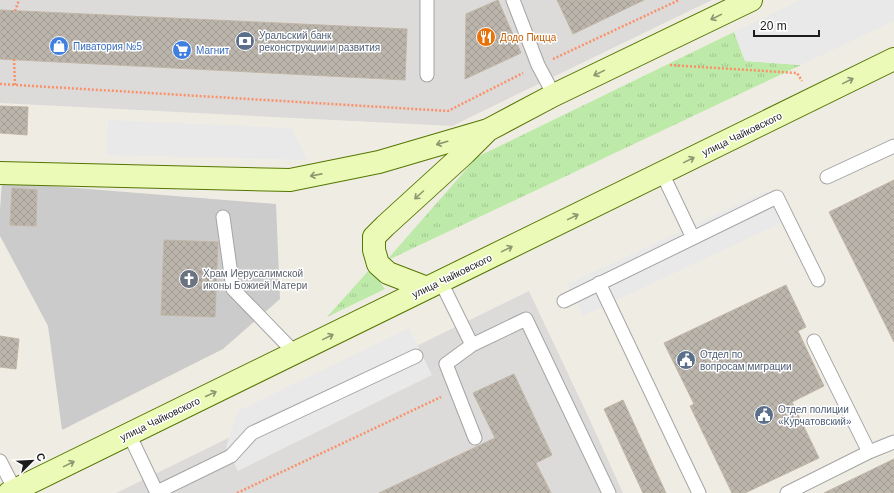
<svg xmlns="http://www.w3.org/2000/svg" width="894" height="493" font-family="Arial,sans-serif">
  <defs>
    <pattern id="grass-tufts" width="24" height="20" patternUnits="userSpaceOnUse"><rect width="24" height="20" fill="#bdeaa8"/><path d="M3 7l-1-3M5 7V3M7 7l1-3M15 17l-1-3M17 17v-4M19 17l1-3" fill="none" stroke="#a2c890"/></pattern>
    <pattern id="building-cross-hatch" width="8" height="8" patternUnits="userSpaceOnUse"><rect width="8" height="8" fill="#bbb5ac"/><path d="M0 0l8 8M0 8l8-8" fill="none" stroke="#a09b94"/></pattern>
  </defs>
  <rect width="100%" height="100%" fill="#efede3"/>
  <path fill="#dcdbda" d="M 0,0 L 712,0 L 452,126 L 0,103 Z
    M 529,291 L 588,416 L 623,493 L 116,493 Z"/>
  <path fill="#cbcbcb" d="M 2,182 L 276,204 L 280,299 L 223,349 L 62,430 L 48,326 L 0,236 L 0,210 Z"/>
  <path fill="url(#grass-tufts)" d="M 734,32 L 745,61 L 801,65 L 386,261 L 477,157 Z
    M 370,269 L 385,289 L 327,317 Z"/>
  <path fill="#e9e9e9" d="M 800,0 L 894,0 L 894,21 L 801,65 L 745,61 L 734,32 Z
    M 108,120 L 291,128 L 308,160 L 106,155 Z
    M 768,190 L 783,222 L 583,316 L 568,284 Z
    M 409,328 L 432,375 L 238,471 L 226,447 L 238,411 Z"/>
  <path fill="url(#building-cross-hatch)" stroke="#c1b6a5" d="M 498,0 L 521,53 L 465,79 L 466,14 Z
    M 557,0 L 644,0 L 573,34 Z
    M 0,10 L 407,29 L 405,80 L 0,59 Z
    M 0,106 L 28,107 L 27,135 L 0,133 Z
    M 894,180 L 894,342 L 829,212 Z
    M 12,188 L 37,190 L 36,226 L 10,225 Z
    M 164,240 L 218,242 L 215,317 L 161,315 Z
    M 786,285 L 806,327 L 798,331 L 824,386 L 792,402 L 819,458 L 745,493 L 732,493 L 690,406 L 694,404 L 664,343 Z
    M 0,336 L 19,339 L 16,369 L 0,367 Z
    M 514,374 L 552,455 L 536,463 L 551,493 L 379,493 L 495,438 L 473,393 Z
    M 623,400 L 666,493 L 643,493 L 604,409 Z
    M 894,459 L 894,493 L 824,493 Z"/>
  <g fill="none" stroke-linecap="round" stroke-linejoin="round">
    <defs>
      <path id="service" d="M 513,0 L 538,65 L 554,95
        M 427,75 L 427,0
        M 662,173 L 693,238
        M 827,177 L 894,146
        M 223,217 L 233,289 L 295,353
        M 441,282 L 472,345 L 526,319 L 609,493
        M 599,283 L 699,493
        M 564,301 L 777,197 L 818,280
        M 472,345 L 446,364 L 475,438
        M 129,434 L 157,493
        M 869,452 L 894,442
        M 0,461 L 15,490
        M 157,492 L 231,456 L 252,433 L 416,356
        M 787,493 L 869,452 L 814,341"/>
      <path id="secondary" d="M 0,173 L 290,180 L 379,162 L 488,130 L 554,95 L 751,0
        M 427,288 L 388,273 L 378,264 L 374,250 L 374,237 L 385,226 L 465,153 L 488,130
        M 9,493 L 894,59"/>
    </defs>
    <use href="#service" stroke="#a4a4a4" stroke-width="15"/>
    <use href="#secondary" stroke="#567603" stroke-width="24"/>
    <path stroke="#fb9068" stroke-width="2.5" stroke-dasharray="2 2" stroke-linecap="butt" d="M 15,11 L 19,0
      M 14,59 L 15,85
      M 553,59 L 679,0
      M 670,65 L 797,73 L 802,81
      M 0,84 L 448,111 L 523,73
      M 237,493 L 441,397"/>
    <use href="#service" stroke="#fff" stroke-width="13"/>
    <use href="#secondary" stroke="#ebfab6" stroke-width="22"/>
  </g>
  <defs><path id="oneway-shaft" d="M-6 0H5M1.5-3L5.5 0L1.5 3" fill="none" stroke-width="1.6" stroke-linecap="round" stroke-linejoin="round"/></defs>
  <g stroke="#8e9771">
    <use href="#oneway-shaft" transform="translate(716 17) rotate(154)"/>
    <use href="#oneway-shaft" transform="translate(599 73) rotate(154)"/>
    <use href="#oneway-shaft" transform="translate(848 81) rotate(-26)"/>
    <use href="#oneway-shaft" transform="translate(442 143) rotate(164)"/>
    <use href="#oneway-shaft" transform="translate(689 160) rotate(-26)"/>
    <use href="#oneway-shaft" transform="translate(316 175) rotate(169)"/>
    <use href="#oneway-shaft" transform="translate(419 195) rotate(138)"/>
    <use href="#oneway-shaft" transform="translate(573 217) rotate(-26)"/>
    <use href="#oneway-shaft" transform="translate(507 249) rotate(-26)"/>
    <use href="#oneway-shaft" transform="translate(328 337) rotate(-26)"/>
    <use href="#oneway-shaft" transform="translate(211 394) rotate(-25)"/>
    <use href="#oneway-shaft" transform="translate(69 464) rotate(-26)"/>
  </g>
  <defs>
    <symbol id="restaurant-disc" viewBox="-11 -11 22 22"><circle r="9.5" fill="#e8710a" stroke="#fff"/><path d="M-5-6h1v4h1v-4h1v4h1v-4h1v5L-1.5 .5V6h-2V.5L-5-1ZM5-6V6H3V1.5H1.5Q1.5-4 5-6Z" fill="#fff"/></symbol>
    <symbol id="bank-disc" viewBox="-11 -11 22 22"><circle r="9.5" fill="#5c6f8a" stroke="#fff"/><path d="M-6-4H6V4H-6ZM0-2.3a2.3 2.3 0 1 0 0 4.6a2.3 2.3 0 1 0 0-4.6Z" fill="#fff"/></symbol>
    <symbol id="shop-disc" viewBox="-11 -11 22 22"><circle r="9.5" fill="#3f7fe0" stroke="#fff"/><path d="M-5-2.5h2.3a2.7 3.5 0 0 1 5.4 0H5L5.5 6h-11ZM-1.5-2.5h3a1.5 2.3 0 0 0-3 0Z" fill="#fff"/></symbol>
    <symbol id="supermarket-disc" viewBox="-11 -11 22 22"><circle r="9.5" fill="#3f7fe0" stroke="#fff"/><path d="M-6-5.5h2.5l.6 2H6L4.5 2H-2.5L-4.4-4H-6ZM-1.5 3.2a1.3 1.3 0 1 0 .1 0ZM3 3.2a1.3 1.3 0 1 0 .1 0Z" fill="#fff"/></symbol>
    <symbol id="church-disc" viewBox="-11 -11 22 22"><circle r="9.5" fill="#6b7280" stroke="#fff"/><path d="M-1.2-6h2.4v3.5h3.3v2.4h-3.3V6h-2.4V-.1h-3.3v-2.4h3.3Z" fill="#fff"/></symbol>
    <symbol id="civic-disc" viewBox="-11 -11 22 22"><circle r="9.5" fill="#5c6f8a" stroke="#fff"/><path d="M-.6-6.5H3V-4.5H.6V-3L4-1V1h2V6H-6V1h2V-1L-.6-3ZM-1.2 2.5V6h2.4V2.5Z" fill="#fff"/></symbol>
  </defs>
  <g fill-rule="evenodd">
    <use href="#restaurant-disc" x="475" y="26" width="22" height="22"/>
    <use href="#bank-disc" x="234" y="30" width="22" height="22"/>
    <use href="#shop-disc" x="48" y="35" width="22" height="22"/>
    <use href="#supermarket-disc" x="171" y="39" width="22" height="22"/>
    <use href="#church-disc" x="178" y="268" width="22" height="22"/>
    <use href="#civic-disc" x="675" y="349" width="22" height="22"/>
    <use href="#civic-disc" x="753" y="404" width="22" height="22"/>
  </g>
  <g text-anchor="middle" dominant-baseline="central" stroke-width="3" stroke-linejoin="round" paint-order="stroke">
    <g font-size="10" fill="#4e5e75" stroke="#fff" text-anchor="start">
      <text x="259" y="35">Уральский банк<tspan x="259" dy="12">реконструкции и развития</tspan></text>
      <text x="700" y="354">Отдел по<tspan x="700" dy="12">вопросам миграции</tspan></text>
      <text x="778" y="409">Отдел полиции<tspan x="778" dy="12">«Курчатовский»</tspan></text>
    </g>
    <g font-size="10" fill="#c56008" stroke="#fff" text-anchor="start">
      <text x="500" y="37">Додо Пицца</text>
    </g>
    <g font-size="10" fill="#366cbe" stroke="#fff" text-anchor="start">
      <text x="73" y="46">Пиватория №5</text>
      <text x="196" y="50">Магнит</text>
    </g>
    <g font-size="10" fill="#1d1d1d" stroke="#fff">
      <text transform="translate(742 134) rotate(-26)">улица Чайковского</text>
      <text transform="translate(452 276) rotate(-26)">улица Чайковского</text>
      <text transform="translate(160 419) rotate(-26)">улица Чайковского</text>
    </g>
    <g font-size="10" fill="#5b616d" stroke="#fff" text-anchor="start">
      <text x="203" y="273">Храм Иерусалимской<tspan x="203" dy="12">иконы Божией Матери</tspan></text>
    </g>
  </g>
  <g transform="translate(32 461) rotate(66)" stroke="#ffffff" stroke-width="3" paint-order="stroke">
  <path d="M0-3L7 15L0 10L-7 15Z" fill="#1d1d1d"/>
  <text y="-6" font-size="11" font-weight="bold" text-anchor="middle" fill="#1d1d1d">С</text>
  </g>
  <path d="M754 30v6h65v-6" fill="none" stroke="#1d1d1d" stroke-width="2"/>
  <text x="760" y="30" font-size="12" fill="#1d1d1d" stroke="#ffffff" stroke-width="3" paint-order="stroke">20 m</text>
</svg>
